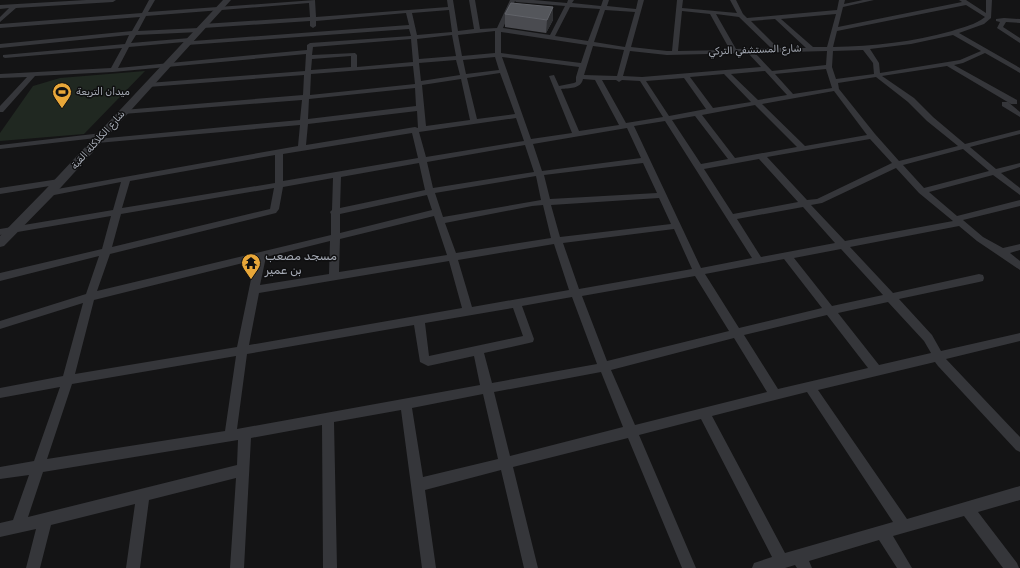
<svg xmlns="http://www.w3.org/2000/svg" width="1020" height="568" font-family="Rubik,'Noto Sans Arabic',sans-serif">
  <rect width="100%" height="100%" fill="#141415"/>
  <path fill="#202821" d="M 145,71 L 84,134 L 0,141 L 0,133 L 33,86 L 60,78 Z"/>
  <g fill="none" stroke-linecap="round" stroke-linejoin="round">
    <path fill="#35363a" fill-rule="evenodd" d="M 86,0 L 116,0 L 113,2 L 16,8 L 0,22 L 0,17 L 9,8 L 0,9 L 0,5 Z
      M 149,0 L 155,0 L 148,12 L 315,0 L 316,17 L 448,7 L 447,0 L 453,0 L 458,31 L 474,29 L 469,0 L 475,0 L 480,29 L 497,28 L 510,0 L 534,0 L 567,3 L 568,0 L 574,0 L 572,3 L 601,6 L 603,0 L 609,0 L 607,6 L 636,9 L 638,0 L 644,0 L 631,47 L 667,51 L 672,51 L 677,0 L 683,0 L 682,8 L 737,13 L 730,0 L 736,0 L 743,14 L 747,18 L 837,10 L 839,0 L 845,0 L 844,4 L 863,0 L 874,0 L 843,7 L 838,27 L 962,2 L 959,0 L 966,0 L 986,13 L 986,0 L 992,0 L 991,18 L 984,24 L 959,33 L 1020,68 L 1020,73 L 985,53 L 963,63 L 954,65 L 1017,100 L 1017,104 L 1011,104 L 947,66 L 882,76 L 914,98 L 933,117 L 965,144 L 1020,130 L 1020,134 L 970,147 L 996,169 L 1020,163 L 1020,167 L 1001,173 L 1020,188 L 1020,195 L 993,175 L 929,192 L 957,216 L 1020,200 L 1020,206 L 963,220 L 983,237 L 1003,248 L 1020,244 L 1020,250 L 1010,253 L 1020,261 L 1020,270 L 977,241 L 959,226 L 850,247 L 893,293 L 979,274 L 983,275 L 984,278 L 983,281 L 979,282 L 899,299 L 932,335 L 941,351 L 1020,333 L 1020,341 L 946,359 L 1020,437 L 1020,452 L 1016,450 L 938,366 L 935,362 L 818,390 L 907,519 L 1020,486 L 1020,500 L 978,512 L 1017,563 L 1019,568 L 1003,568 L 964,516 L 893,536 L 912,568 L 897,568 L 879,540 L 809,561 L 812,568 L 797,568 L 795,565 L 785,568 L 752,568 L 754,563 L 772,557 L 701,419 L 639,435 L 696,568 L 682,568 L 628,438 L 513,467 L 538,568 L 524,568 L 501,470 L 425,490 L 436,568 L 422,568 L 401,410 L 334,422 L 337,568 L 323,568 L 322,425 L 251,438 L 244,568 L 230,568 L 236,478 L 149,500 L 140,568 L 126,568 L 135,504 L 51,525 L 40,568 L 26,568 L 36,529 L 0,537 L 0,523 L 13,520 L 29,475 L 0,479 L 0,467 L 34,461 L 60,387 L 0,398 L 0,388 L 63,376 L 83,303 L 0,329 L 0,321 L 86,294 L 99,256 L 0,281 L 0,273 L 102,249 L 111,216 L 0,235 L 0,229 L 113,210 L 121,182 L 49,196 L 46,195 L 45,193 L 46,191 L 298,146 L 300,125 L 97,143 L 93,141 L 97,139 L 300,120 L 302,100 L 123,114 L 119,112 L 123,110 L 303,95 L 304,75 L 148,87 L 145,85 L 148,83 L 305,71 L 306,54 L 113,72 L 35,76 L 3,112 L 0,112 L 0,106 L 27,77 L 0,78 L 0,74 L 111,68 L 122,48 L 5,58 L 3,57 L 3,55 L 125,44 L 129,35 L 0,48 L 0,44 L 132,31 L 140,17 L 0,28 L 0,24 L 142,13 ZM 515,1 L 516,2 L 565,6 L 550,35 L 503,28 ZM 309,3 L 310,17 L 203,24 L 200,26 L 203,28 L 310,21 L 310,26 L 313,28 L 316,26 L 316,21 L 406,13 L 409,25 L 193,41 L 190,38 L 131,43 L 136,35 L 199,32 L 202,30 L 199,28 L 138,31 L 146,16 ZM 966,5 L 985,17 C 975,25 963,27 952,31 C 913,42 874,46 833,47 L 837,31 ZM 570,7 L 600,9 L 588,41 L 555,36 ZM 449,10 L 452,32 L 417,35 L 412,13 ZM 605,10 L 635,12 L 625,47 L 594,42 ZM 682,11 L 710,14 L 730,50 L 678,51 ZM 716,14 L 739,17 L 771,48 L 736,49 ZM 836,14 L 827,47 L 813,47 L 781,19 ZM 775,19 L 806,48 L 778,48 L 751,21 ZM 409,29 L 411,36 L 310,43 L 307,45 L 307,50 L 118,68 L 129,47 L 184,42 L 187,45 ZM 495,31 L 495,53 L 462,56 L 458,35 ZM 501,32 L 587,45 L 581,63 L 501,53 ZM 452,35 L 456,56 L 419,59 L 417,39 ZM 953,35 L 981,51 L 960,60 L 880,73 L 879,63 L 870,49 L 911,44 ZM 411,39 L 413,62 L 357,67 L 357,55 L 355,53 L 312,55 L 313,47 ZM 593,46 L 624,50 L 617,76 L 584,75 ZM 863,50 L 873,63 L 874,74 L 836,79 L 832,67 L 833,51 ZM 630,51 L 667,55 L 748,53 L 761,67 L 642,77 L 623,76 ZM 827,51 L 826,65 L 772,71 L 755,53 ZM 351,56 L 351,67 L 311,70 L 312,59 ZM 495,57 L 499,70 L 466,74 L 463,60 ZM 502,57 L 579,67 L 576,77 L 576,82 L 574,83 L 559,86 L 554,75 L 549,76 L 572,133 L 531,139 ZM 456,60 L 460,75 L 421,81 L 419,63 ZM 413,66 L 415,84 L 310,95 L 311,74 ZM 826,69 L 832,88 L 793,94 L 775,74 ZM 765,71 L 787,95 L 758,100 L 731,74 ZM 500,73 L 515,114 L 477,119 L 467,78 ZM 724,74 L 751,102 L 713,108 L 690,77 ZM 876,77 L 908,102 L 927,121 L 958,146 L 899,161 L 875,134 L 839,89 L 838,83 ZM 684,78 L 706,109 L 669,116 L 646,81 ZM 461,79 L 470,120 L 426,126 L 422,85 ZM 583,79 L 595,80 L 619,125 L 579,131 L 561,89 C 569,88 581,89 583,79 ZM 602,80 L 616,80 L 619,82 L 622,80 L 640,81 L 663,117 L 626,123 ZM 415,88 L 416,106 L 308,119 L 309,99 ZM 834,91 L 867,135 L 805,146 L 762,104 ZM 755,105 L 797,147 L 735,158 L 702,115 ZM 417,111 L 418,128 L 415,127 L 306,145 L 308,124 ZM 695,116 L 728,159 L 701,164 L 672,120 ZM 516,118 L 524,141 L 426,157 L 419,132 ZM 665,121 L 752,258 L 701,268 L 634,126 ZM 627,128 L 641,158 L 542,171 L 533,144 ZM 412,133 L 418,158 L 283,181 L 283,154 ZM 870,139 L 892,163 L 817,199 L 807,200 L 767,157 ZM 525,145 L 534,172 L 433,188 L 427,162 ZM 963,149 L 989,171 L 924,188 L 903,165 ZM 275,155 L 275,183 L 122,208 L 130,181 ZM 759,159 L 798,202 L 733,214 L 704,169 ZM 419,163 L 425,190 L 340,208 L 341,177 ZM 643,163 L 657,193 L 550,199 L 544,175 ZM 896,168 L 919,193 L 953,221 L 845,241 L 811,205 L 822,203 ZM 536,176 L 541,200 L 443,217 L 435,193 ZM 333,178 L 332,210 L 330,212 L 331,214 L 331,235 L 97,291 L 110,254 L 276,213 L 279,209 L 283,187 ZM 274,188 L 270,209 L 112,247 L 121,214 ZM 427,195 L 432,210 L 340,233 L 340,214 ZM 659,198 L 671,224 L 560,237 L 551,205 ZM 543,205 L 551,238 L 456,253 L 445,223 L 532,206 ZM 803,207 L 835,243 L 761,257 L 737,219 ZM 434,216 L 447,255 L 339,272 L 340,239 ZM 674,229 L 692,269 L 579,289 L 563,243 ZM 330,241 L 329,274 L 260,285 L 266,257 ZM 554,244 L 569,290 L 472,307 L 458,260 ZM 841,249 L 883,295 L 832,306 L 794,258 ZM 784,259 L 822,308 L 739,328 L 705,274 ZM 255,260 L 237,347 L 75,374 L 94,300 ZM 449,261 L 462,308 L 249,345 L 259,293 ZM 695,276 L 729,331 L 607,361 L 582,296 ZM 572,297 L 597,364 L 492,383 L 484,353 L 529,343 L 533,342 L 534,339 L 522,306 ZM 888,302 L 924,341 L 931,353 L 879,365 L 838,313 ZM 513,308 L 523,336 L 429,356 L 425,323 ZM 827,315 L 868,368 L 778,389 L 744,335 ZM 414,325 L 420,362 L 428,366 L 474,356 L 480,385 L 237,429 L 247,354 ZM 734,338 L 767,392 L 635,425 L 611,370 ZM 236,356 L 225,431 L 47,459 L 72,384 ZM 601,372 L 623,427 L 510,456 L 494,392 ZM 807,392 L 893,522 L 785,553 L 712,416 ZM 483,394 L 498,459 L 423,477 L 412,408 ZM 238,440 L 237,465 L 28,517 L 43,472 Z
      M 1004,18 L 1020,19 L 1020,23 L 1006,22 L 1003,27 L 1020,38 L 1020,43 L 997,28 L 1000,22 L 996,21 L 996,19 Z
      M 1002,102 L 1008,102 L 1020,112 L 1020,117 L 1002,106 Z
      M 102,133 L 105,133 L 105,137 L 0,149 L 0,145 Z
      M 59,179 L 62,180 L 63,182 L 62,184 L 0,194 L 0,188 Z"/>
    <path fill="#35363a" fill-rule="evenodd" d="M 223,0 L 231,0 L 53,196 L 4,246 L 0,247 L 0,236 L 45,190 Z"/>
  </g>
  <path fill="#4a4b50" d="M 553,7 L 553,20 L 546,33 L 505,27 L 505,14 Z"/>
  <path fill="#303134" d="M 553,7 L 553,20 L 546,33 L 547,20 Z"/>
  <path fill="#54565b" stroke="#616369" d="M 511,3 L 553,7 L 547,20 L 505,14 Z"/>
  <defs>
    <symbol id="stadium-pin" viewBox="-11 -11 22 30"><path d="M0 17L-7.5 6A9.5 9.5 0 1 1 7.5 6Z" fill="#e8a739" stroke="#0f0f10"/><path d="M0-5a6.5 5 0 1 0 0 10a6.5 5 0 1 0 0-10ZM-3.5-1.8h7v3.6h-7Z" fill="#111"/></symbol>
    <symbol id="temple-pin" viewBox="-11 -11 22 30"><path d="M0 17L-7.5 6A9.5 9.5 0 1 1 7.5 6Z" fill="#e8a739" stroke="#0f0f10"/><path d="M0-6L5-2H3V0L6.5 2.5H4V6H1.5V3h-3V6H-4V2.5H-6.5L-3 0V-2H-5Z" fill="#111"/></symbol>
  </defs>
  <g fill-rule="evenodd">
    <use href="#stadium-pin" x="51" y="81" width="22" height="30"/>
    <use href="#temple-pin" x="240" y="252" width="22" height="30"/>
  </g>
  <g text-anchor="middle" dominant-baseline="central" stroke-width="3" stroke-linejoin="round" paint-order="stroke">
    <g font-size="10" fill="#a6abb5" stroke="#0f0f10">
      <text transform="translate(755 50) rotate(-2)">شارع المستشفي التركي</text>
      <text transform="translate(98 140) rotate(-48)">شارع الكلاكلة القبة</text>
    </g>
    <g font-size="10" fill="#a6abb5" stroke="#0f0f10" text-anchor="start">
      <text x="76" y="92">ميدان التريعة</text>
    </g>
    <g font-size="12" fill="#a6abb5" stroke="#0f0f10" text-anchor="start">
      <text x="265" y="256">مسجد مصعب<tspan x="265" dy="14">بن عمير</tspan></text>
    </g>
  </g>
</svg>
